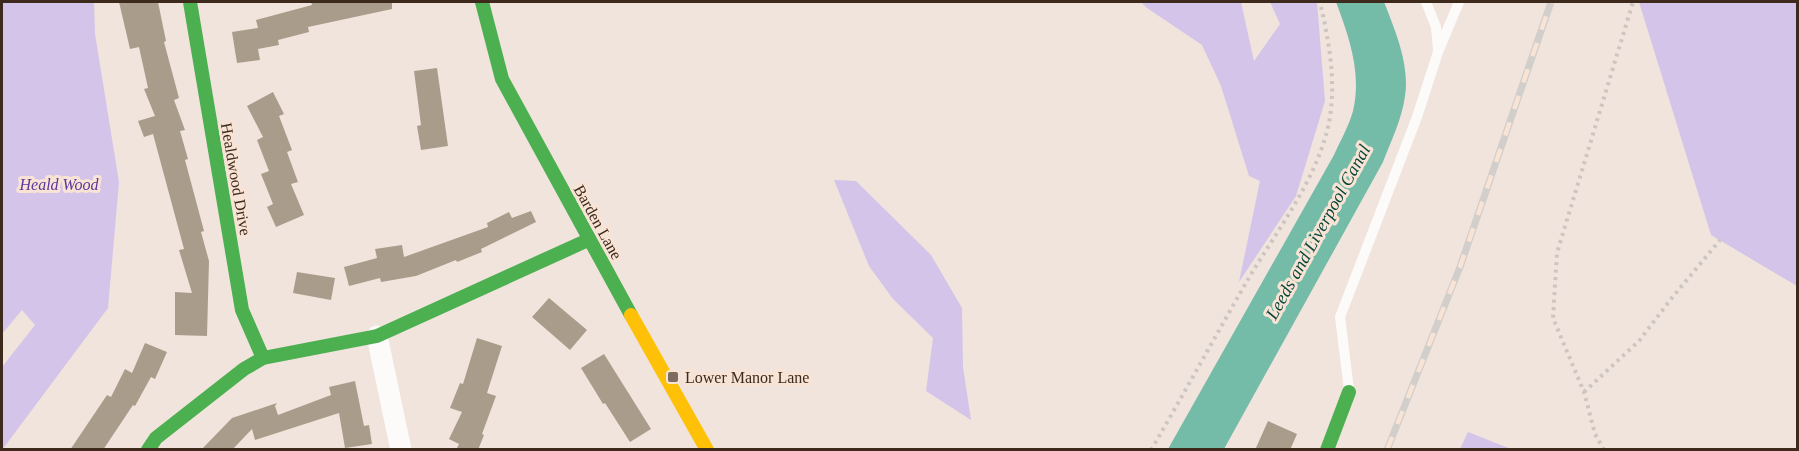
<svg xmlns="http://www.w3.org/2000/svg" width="1799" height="451" font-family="Georgia,serif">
  <rect width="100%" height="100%" fill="#f0e4dd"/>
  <path fill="#d4c4ea" d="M 2,2 L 94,2 L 95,34 L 119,182 L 108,308 L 2,450 L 2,367 L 35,325 L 22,310 L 2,334 Z
    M 1141,2 L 1241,2 L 1254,61 L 1280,24 L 1270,2 L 1317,2 L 1325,101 L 1296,196 L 1239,282 L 1260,181 L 1249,176 L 1221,86 L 1202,45 L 1147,8 Z
    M 1639,2 L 1797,2 L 1797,286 L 1711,235 Z
    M 834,180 L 856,181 L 931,255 L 962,308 L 963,367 L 971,420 L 926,391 L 933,338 L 893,299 L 869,266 Z
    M 1468,432 L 1511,449 L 1460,449 Z"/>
  <path fill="#74bba8" d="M 1336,2 L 1384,2 C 1395,30 1410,65 1405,96 C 1402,119 1391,141 1383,162 L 1224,449 L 1168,449 L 1334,155 C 1340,141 1349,126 1353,111 C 1362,73 1349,37 1336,2 Z"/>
  <path fill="#aa9c8a" d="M 119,2 L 158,2 L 166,41 L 164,42 L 179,98 L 174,100 L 185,130 L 180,131 L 188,159 L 185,160 L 204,231 L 201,232 L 209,261 L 207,336 L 175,335 L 175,292 L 192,293 L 179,250 L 184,249 L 153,134 L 144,137 L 138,121 L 155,116 L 144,89 L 148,88 L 139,47 L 130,49 Z
    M 311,2 L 392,2 L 392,9 L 308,27 L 309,32 L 278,40 L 279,45 L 258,49 L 260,60 L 237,63 L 232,32 L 258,28 L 256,20 L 312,5 Z
    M 437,68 L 448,146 L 421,150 L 417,126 L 421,125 L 414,71 Z
    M 273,92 L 284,114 L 279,116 L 292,150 L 287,152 L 298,182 L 291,184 L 304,215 L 276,227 L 267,207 L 273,204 L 261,174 L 269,171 L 257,140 L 263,137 L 247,106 Z
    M 531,211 L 536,222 L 481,249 L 482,252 L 457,262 L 456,260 L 416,276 L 381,282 L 380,278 L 349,286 L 344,267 L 377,258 L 375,249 L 402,245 L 404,257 L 488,227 L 487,223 L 509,212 L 512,218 Z
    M 297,272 L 335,278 L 331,300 L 293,293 Z
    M 549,298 L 587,330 L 570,350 L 532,317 Z
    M 477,338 L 502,346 L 487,393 L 496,396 L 482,434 L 484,435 L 478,450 L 456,450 L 459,444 L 449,439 L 462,412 L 450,408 L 460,383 L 463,384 Z
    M 145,343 L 167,352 L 155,379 L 151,377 L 135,406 L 133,405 L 103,450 L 70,450 L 107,395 L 111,397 L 125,369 L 132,373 Z
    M 604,354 L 651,429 L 630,442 L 605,403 L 603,404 L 581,368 Z
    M 355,381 L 364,426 L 369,425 L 372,444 L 345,448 L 339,413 L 255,440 L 252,429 L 232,450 L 201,450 L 232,418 L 277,403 L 275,406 L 278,415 L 331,395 L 329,387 Z
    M 1268,421 L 1297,434 L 1290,450 L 1255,450 Z"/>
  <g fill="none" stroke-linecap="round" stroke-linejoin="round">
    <path stroke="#ccc5c2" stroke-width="4" stroke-dasharray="3 4.5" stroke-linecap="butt" d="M 1584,392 L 1639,341 L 1671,299 L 1720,240
      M 1151,450 C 1185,392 1217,333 1250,276 C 1280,226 1325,168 1331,109 C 1335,73 1328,37 1320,2
      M 1604,450 L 1595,434 L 1584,392 L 1553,318 L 1557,253 L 1633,2"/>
    <path stroke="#fdfbfa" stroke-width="10" d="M 1426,2 L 1436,27 L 1438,49
      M 1349,390 L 1340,317 L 1417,117 L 1438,52 L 1459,2"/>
    <path stroke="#fdfbfa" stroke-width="21" d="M 377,336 L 401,450"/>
    <path stroke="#4caf50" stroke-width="14" d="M 190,2 L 242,310 L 263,358
      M 482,2 L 502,79 L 631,315
      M 148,450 L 156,438 L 244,369 L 263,358 L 377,336 L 588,240
      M 1327,450 L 1349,392"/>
    <path stroke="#ffc107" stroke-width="14" d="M 631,315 L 707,450"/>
    <defs>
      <path id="rail" d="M 1387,450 L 1460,267 L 1551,2"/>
    </defs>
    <use href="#rail" stroke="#d1cecb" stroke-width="7"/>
    <use href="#rail" stroke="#f8e3d5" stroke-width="4.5" stroke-dasharray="14" stroke-linecap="butt"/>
  </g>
  <rect fill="#7c6b60" stroke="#f8e3d5" stroke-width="2" x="667" y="371" width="12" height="12" rx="3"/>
  <g text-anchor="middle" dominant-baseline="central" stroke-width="6" stroke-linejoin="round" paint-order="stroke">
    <g font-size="16" fill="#3d2a1c" stroke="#f8e3d5">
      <text transform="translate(236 179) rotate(80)">Healdwood Drive</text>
      <text transform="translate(598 222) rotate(61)">Barden Lane</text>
    </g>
    <g font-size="16" font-style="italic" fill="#5c379e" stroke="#f8e3d5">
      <text x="59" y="184">Heald Wood</text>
    </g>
    <g font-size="16" fill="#3d2a1c" stroke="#f8e3d5" text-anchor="start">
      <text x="685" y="377">Lower Manor Lane</text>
    </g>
    <g font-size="18" font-style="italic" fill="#06473a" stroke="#f8e3d5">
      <text transform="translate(1318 232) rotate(-61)">Leeds and Liverpool Canal</text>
    </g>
  </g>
  <rect width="1799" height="451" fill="none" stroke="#3d2a1c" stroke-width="6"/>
</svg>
